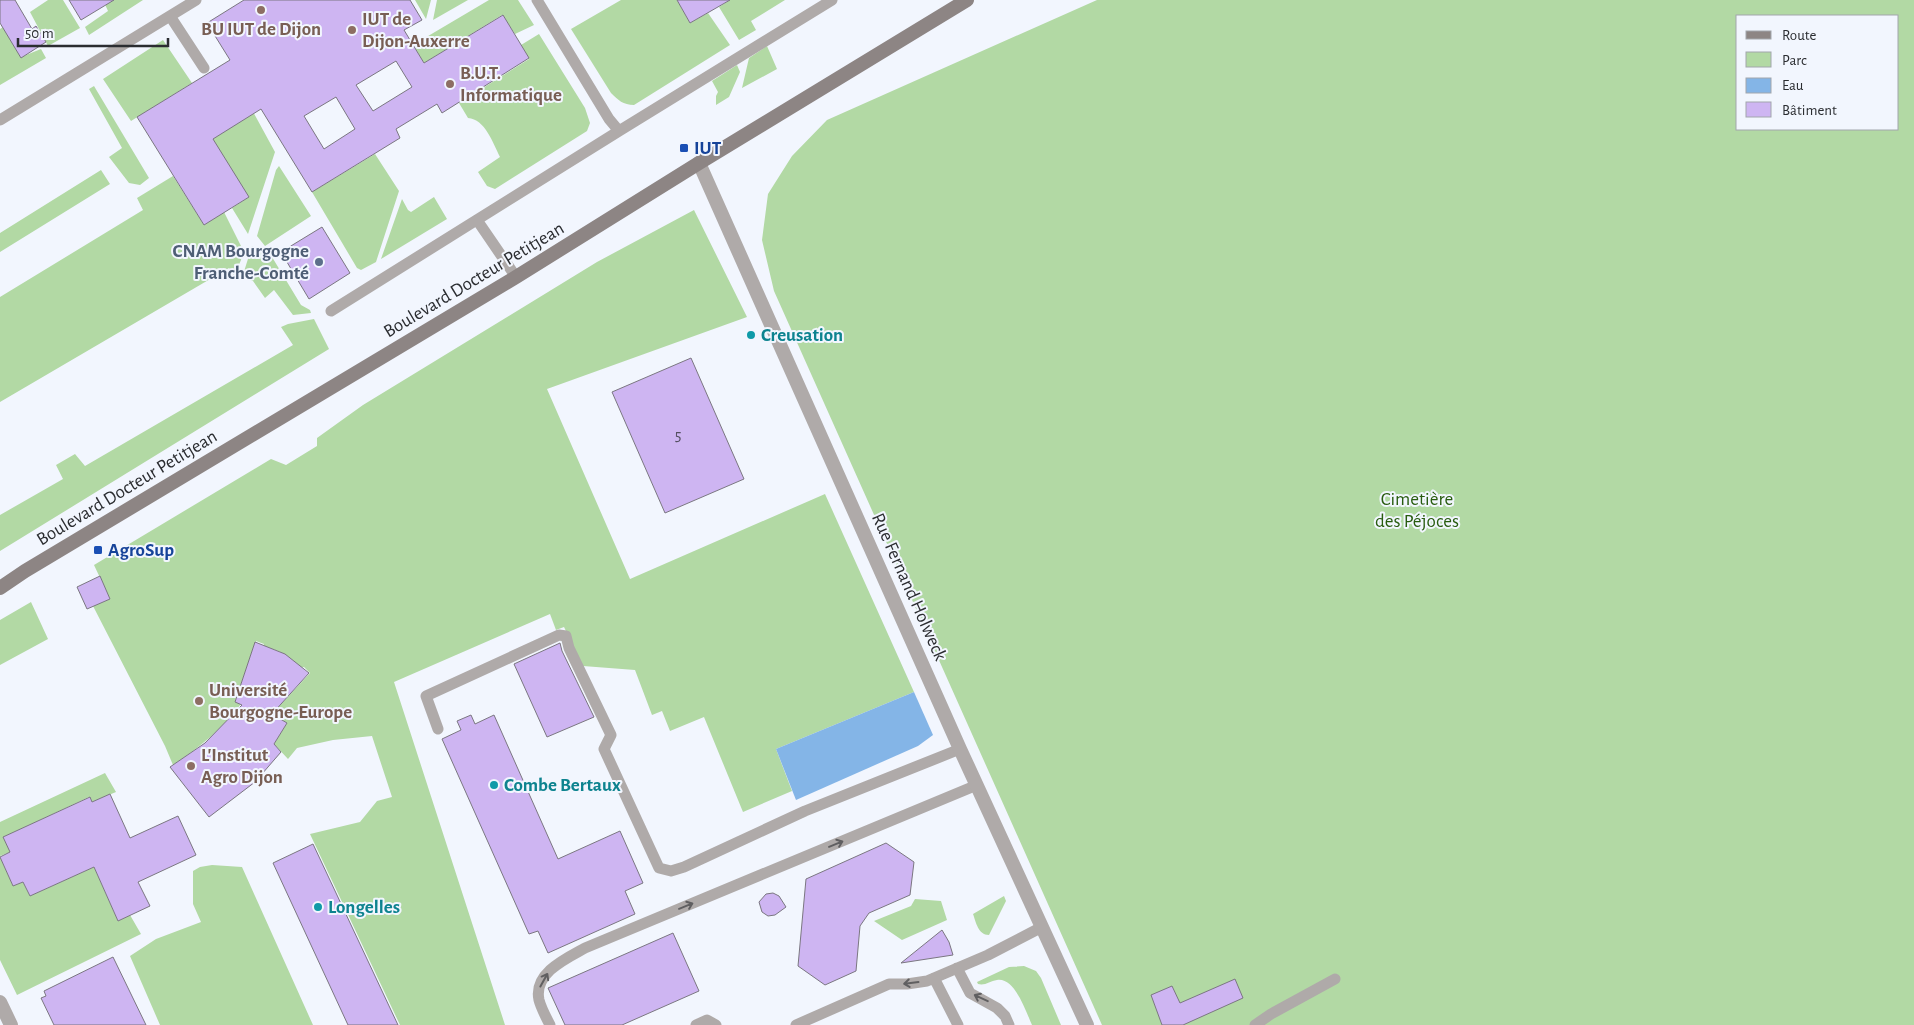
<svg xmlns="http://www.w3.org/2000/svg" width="1914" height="1025" font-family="'Alegreya Sans',sans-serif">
  <rect width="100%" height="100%" fill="#f2f6fe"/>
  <path fill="#b2d9a4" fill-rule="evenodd" d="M 48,0 L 63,0 L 80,28 L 48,46 L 30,12 Z
    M 103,0 L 143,0 L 89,35 L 85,27 L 108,11 Z
    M 415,0 L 431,0 L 426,19 Z
    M 437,0 L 468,0 L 433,20 Z
    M 489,0 L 518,0 L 534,25 L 515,34 L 502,15 L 424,63 L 415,48 L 419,45 L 418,42 Z
    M 621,0 L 677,0 L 690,23 L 708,13 L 730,45 L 634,105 C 623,105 618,100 611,93 L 571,29 Z
    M 730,0 L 785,0 L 751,21 L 756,30 L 739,40 L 719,7 Z
    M 1097,0 L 1914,0 L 1914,1025 L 1102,1025 L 774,291 L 762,240 L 768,194 L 792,156 L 827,120 ZM 1738,16 L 1898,16 L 1898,129 L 1738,129 Z
    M 3,27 L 21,57 L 41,49 L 46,58 L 0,85 L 0,29 Z
    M 539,34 L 585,108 L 590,123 L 587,131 L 495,189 L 487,186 L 478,172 L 500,157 C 493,143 485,119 468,118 L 459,103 L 529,59 L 521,45 Z
    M 163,40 L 192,83 L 131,121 L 103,79 Z
    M 767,46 L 777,69 L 742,88 L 749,58 Z
    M 737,65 L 740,72 L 729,97 L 716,105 L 716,96 L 718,92 L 712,81 Z
    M 94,86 L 149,178 L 140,185 L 129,183 L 109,157 L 122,148 L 89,89 Z
    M 251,108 L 275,152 L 248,234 L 232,208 L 249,197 L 204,145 Z
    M 375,154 L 399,191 L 376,262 L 361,270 L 357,268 L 312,192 Z
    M 279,166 L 311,216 L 265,246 L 257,236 L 276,170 Z
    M 101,170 L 110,184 L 0,252 L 0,233 Z
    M 173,176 L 204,225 L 224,212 L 243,250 L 241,260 L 234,276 L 229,268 L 0,402 L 0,297 L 143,210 L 137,198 Z
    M 434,197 L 447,219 L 381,259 L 402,199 L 408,210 L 411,212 Z
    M 694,210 L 747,317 L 547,389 L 630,579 L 825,494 L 914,692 L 776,749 L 792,791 L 743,812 L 704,717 L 670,731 L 662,711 L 652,715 L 635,670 L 583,666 L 564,627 L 556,630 L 550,614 L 394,682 L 505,1025 L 400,1025 L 310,834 L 360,822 L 377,801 L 392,797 L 372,736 L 333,740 L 297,748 L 288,759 L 274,744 L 287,723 L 272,714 L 310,673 L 304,667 L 301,668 C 290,657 279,649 263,647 L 264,644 L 256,641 L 235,701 L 241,704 C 222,729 199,748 173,765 L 165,746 L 93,606 L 110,599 L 94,565 L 271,459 L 286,465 L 317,446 L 317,438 L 363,405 L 597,262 Z
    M 252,246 L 272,257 L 301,305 L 310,310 L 311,313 L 293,315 L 274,290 L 265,298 L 253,281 L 242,278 Z
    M 314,319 L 329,349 L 0,551 L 0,515 L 63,479 L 56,465 L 75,454 L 85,466 L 293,345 L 281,327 L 288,324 Z
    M 31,602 L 48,639 L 0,665 L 0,620 Z
    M 105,773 L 116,792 L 92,802 L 89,797 L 4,837 L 10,852 L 0,856 L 0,822 Z
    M 0,857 L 13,886 L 23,882 L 30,896 L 94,867 L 118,921 L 130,915 L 141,934 L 17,995 L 0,960 Z
    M 212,865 L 242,867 L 313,1025 L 160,1025 L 130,956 L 156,939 L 201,922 L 193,904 L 193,871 L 200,867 Z
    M 1004,896 L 1006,901 L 989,935 C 978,935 976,922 973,914 Z
    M 915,899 L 941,901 L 947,920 L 902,940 L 874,921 L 911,906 Z
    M 1024,966 L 1036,971 L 1041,978 L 1061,1025 L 1032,1025 C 1026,1012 1015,977 997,980 C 990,981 985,986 978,984 L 977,982 L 1009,967 Z"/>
  <path fill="#84b5e7" d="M 914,692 L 933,735 L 918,746 L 796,800 L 776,749 Z"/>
  <path fill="#ceb5f2" stroke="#7b7781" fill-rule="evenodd" d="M 0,0 L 15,0 L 32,29 L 36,26 L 46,42 L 21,58 L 0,23 Z
    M 69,0 L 114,0 L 81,20 Z
    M 244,0 L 410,0 L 422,20 L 404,30 L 424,63 L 503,15 L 529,58 L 442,113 L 437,104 L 396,129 L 400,138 L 312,192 L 261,109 L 213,139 L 249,197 L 204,225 L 137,117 L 230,60 L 207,23 ZM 396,61 L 412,87 L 373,111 L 356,85 ZM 336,97 L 355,129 L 324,149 L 304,116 Z
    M 677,0 L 730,0 L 690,23 Z
    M 322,227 L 350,273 L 309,299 L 281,252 Z
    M 691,358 L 744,479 L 665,513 L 612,392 Z
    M 100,576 L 110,599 L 87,609 L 77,587 Z
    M 255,642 L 285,654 L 309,673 L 272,714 L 287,723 L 274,744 L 281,752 L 255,782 L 209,817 L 170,767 L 205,743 L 242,705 L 235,702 Z
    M 560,643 L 562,651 L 594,717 L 547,737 L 514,664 Z
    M 471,715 L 475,724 L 494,715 L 558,859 L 620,831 L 643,883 L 625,891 L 635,914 L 548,953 L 538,931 L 529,934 L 442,739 L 461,730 L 457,721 Z
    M 110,794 L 130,838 L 178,816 L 196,855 L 138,882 L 150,906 L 118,921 L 94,867 L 30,896 L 23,882 L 13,886 L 0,857 L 10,852 L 3,837 L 90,797 L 92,802 Z
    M 886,843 L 914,862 L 910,895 L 869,913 L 860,926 L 856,971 L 825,985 L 798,966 L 806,879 Z
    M 313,844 L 398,1025 L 348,1025 L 273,863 Z
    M 773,893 L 779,896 L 786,907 L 775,915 L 768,916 L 762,912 L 759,902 L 766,894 Z
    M 942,930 L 949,942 L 953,955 L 901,963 Z
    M 673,933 L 699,991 L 622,1025 L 565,1025 L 548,988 Z
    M 113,957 L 146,1025 L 54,1025 L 41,998 L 46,996 L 44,991 Z
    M 1235,979 L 1243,998 L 1183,1025 L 1162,1025 L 1151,995 L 1172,986 L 1180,1003 Z"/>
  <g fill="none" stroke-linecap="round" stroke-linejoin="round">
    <path stroke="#afaaa9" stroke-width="11" d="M 537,0 L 609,119 L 619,131 L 832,0
      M 170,16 L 204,68
      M 0,120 L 196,0
      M 477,220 L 516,277
      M 331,311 L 619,131
      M 438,729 L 426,696 L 559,635 L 566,636 L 569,648 L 611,735 L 604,749 L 659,868 L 671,871 L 684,867 L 805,811 L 960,749
      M 957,968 L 970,993 L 997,1008 L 1005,1016 L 1009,1025
      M 934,978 L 958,1025
      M 550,1025 C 546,1017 541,1008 539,1000 C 533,973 567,958 585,948 L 977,785
      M 696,1025 L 707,1020 L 716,1025
      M 796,1025 L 889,984 L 907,984 L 927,981 L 988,955 L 1042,927
      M 1255,1025 L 1271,1014 L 1335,979"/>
    <path stroke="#afaaa9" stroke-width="14" d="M 0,1002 L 11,1025"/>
    <path stroke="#afaaa9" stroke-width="14" d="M 699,163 L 960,749 L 1087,1025"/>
    <path stroke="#8d8584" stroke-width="14" d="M 0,588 L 25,571 L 516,277 L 699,163 L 967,0"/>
  </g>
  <defs><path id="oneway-shaft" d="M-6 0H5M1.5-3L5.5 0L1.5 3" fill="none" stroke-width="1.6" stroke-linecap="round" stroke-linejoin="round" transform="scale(1.25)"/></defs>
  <g stroke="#605f61">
    <use href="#oneway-shaft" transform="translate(836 844) rotate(-22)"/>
    <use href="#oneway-shaft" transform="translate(686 906) rotate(-22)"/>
    <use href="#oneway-shaft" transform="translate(544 980) rotate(-61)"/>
    <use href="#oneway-shaft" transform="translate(911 983) rotate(173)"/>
    <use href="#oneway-shaft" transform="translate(981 998) rotate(-155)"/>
  </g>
  <g fill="#8d6e63" stroke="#f2f6fe" stroke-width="2">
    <circle cx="261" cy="10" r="5"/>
    <circle cx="352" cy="30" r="5"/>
    <circle cx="450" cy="84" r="5"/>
    <circle cx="199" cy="701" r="5"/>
    <circle cx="191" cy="766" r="5"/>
  </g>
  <g fill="#1a4fb4" stroke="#f2f6fe" stroke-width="2">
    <rect x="679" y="143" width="10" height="10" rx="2.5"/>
    <rect x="93" y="545" width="10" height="10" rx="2.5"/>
  </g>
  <circle fill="#5c6f8a" stroke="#f2f6fe" stroke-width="2" cx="319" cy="262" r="5"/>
  <g fill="#0f9aa8" stroke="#f2f6fe" stroke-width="2">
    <circle cx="751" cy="335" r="5"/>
    <circle cx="494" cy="785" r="5"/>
    <circle cx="318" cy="907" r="5"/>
  </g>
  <g text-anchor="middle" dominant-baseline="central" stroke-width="4" stroke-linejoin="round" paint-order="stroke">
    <g font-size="16" fill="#544f61">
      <text x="678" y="435">5</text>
    </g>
    <g font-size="19" font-weight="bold" fill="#785e54" stroke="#f2f6fe" text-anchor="start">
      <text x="362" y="19">IUT de<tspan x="362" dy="22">Dijon-Auxerre</tspan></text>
      <text x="261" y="29" text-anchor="middle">BU IUT de Dijon</text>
      <text x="460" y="73">B.U.T.<tspan x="460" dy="22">Informatique</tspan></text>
      <text x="209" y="690">Université<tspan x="209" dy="22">Bourgogne-Europe</tspan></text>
      <text x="201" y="755">L'Institut<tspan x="201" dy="22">Agro Dijon</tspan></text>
    </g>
    <g font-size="19" font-weight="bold" fill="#164399" stroke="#f2f6fe" text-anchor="start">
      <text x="694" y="148">IUT</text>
      <text x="108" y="550">AgroSup</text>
    </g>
    <g font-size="19" font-weight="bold" fill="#4e5e75" stroke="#f2f6fe" text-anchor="end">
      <text x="309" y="251">CNAM Bourgogne<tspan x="309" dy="22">Franche-Comté</tspan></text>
    </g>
    <g font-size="19" fill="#2b2d31" stroke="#f2f6fe">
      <text transform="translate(474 280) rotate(-31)">Boulevard Docteur Petitjean</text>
      <text transform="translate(127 488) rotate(-31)">Boulevard Docteur Petitjean</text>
      <text transform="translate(909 587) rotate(66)">Rue Fernand Holweck</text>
    </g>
    <g font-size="19" font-weight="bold" fill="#0d838f" stroke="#f2f6fe" text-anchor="start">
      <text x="761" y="335">Creusation</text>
      <text x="504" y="785">Combe Bertaux</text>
      <text x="328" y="907">Longelles</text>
    </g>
    <g font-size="19" fill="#285c0f" stroke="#f2f6fe">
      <text x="1417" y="499">Cimetière<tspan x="1417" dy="22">des Péjoces</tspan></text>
    </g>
  </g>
  <rect x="1736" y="15" width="162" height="115" fill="#f2f6fe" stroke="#a2a6ac"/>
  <rect x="1746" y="31" width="25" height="8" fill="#8d8584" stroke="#a2a6ac"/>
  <text x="1782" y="40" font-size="15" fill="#2b2d31">Route</text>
  <rect x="1746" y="52" width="25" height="15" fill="#b2d9a4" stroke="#a2a6ac"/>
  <text x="1782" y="65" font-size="15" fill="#2b2d31">Parc</text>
  <rect x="1746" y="78" width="25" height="15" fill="#84b5e7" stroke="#a2a6ac"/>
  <text x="1782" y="90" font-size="15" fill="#2b2d31">Eau</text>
  <rect x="1746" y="102" width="25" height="15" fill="#ceb5f2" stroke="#a2a6ac"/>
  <text x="1782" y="115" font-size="15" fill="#2b2d31">Bâtiment</text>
  <path d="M18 38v8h150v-8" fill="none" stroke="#2b2d31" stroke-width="2.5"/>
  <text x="25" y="38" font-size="15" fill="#2b2d31" stroke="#f2f6fe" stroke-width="4" paint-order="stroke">50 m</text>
</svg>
